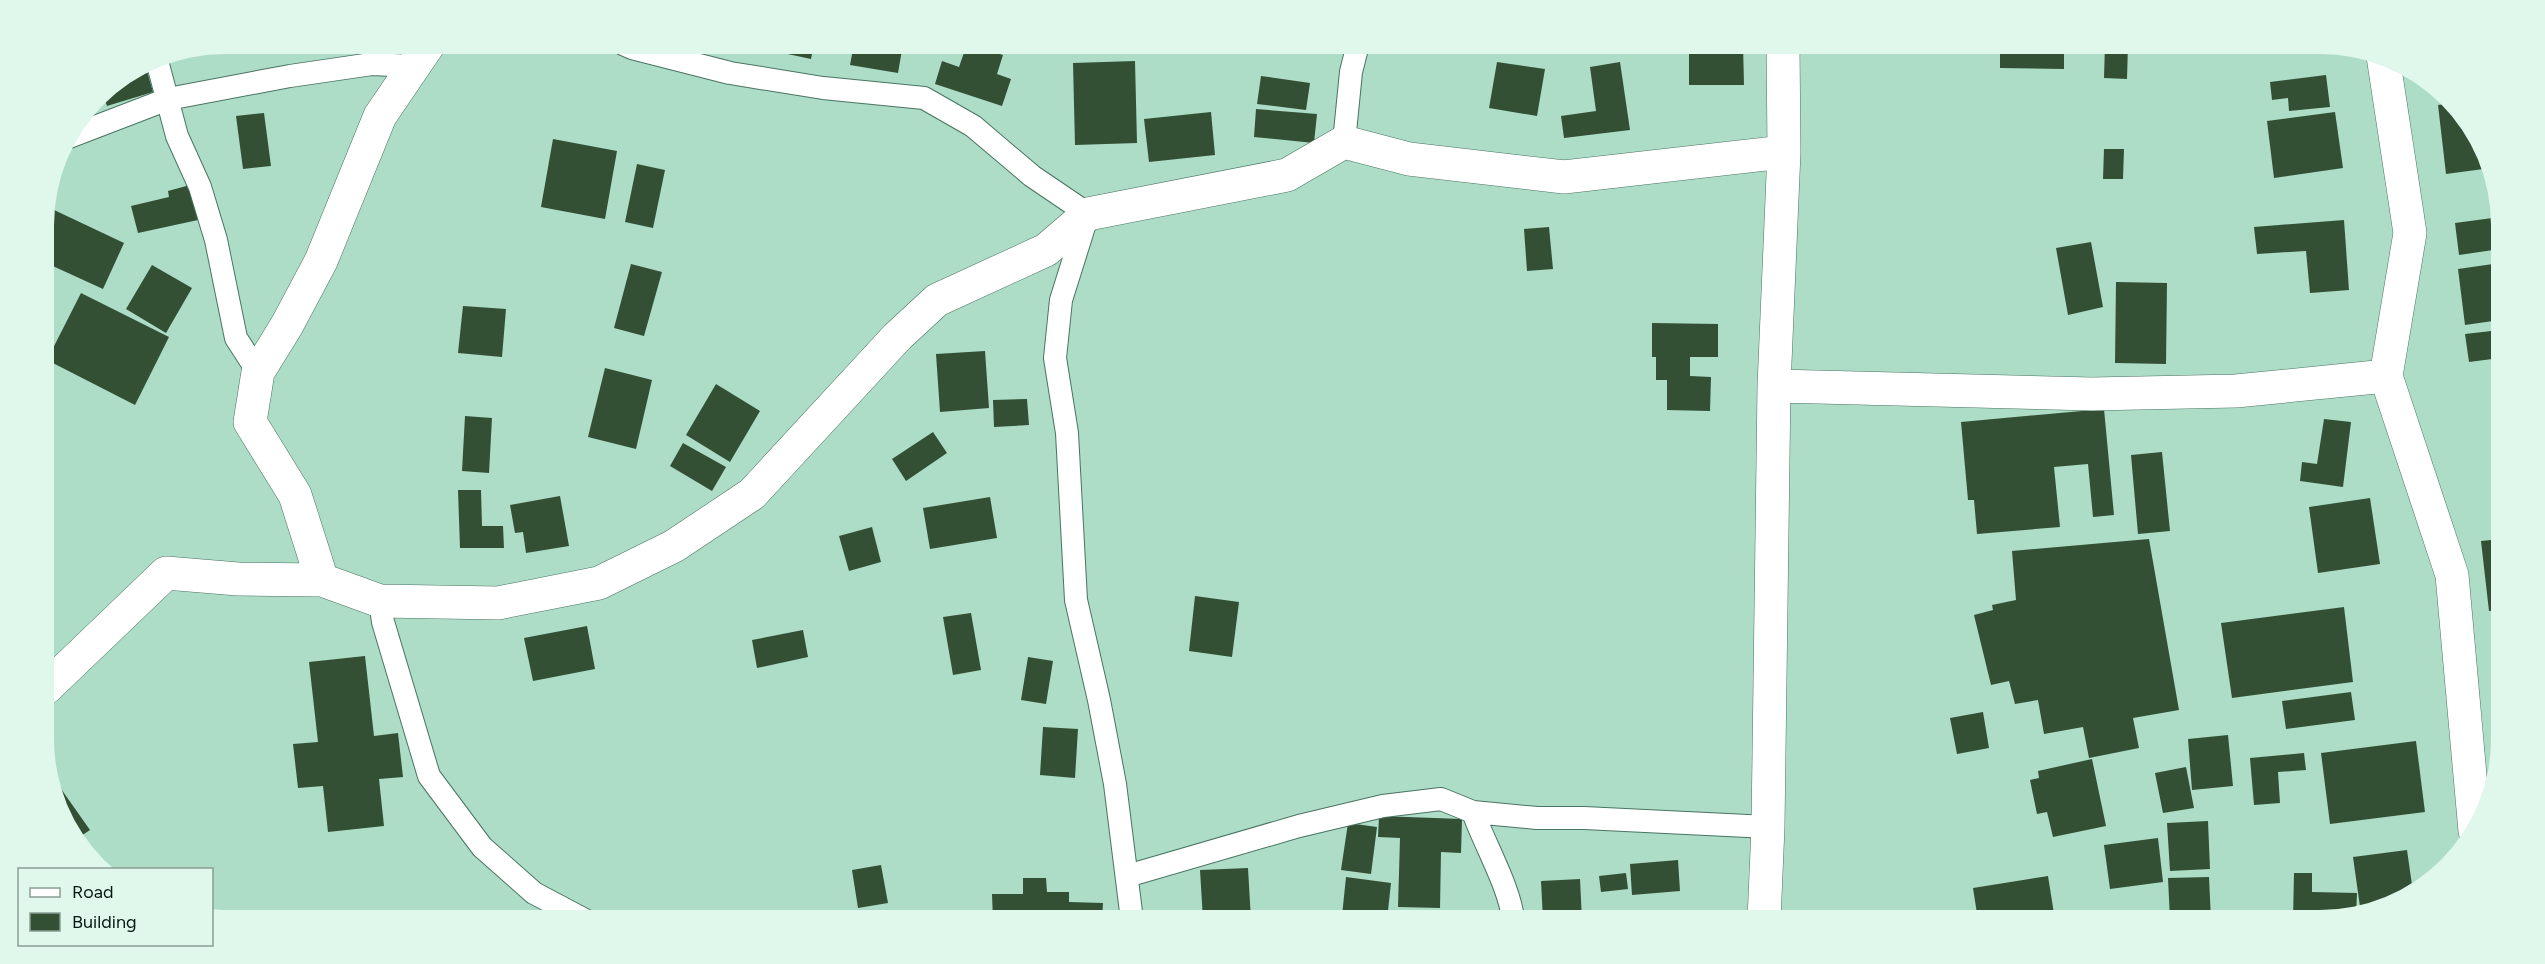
<svg xmlns="http://www.w3.org/2000/svg" width="2545" height="964" font-family="Figtree,sans-serif">
  <rect width="100%" height="100%" fill="#addcc7"/>
  <path fill="#335035" d="M 770,44 L 814,44 L 811,59 L 769,50 Z
    M 854,44 L 903,44 L 898,73 L 850,65 Z
    M 967,44 L 1003,55 L 997,74 L 1011,79 L 1002,106 L 935,84 L 942,61 L 959,67 Z
    M 990,44 L 1014,44 L 1011,53 L 989,46 Z
    M 1689,44 L 1743,44 L 1744,85 L 1689,85 Z
    M 2000,44 L 2064,44 L 2064,69 L 2000,68 Z
    M 2105,44 L 2128,44 L 2127,79 L 2104,78 Z
    M 1135,61 L 1137,143 L 1075,145 L 1073,63 Z
    M 1497,62 L 1545,69 L 1537,116 L 1489,108 Z
    M 1620,62 L 1630,130 L 1564,138 L 1561,116 L 1596,111 L 1590,67 Z
    M 145,64 L 153,92 L 107,106 L 102,92 L 105,89 Z
    M 2326,75 L 2330,107 L 2289,111 L 2288,98 L 2272,100 L 2270,82 Z
    M 1261,76 L 1310,83 L 1306,110 L 1257,104 Z
    M 2453,103 L 2488,155 L 2491,168 L 2446,174 L 2438,105 Z
    M 1256,109 L 1317,114 L 1314,143 L 1254,137 Z
    M 1211,112 L 1215,155 L 1149,162 L 1144,119 Z
    M 2335,112 L 2343,168 L 2274,178 L 2267,121 Z
    M 264,113 L 271,166 L 243,169 L 236,116 Z
    M 553,139 L 617,151 L 605,219 L 541,207 Z
    M 2104,149 L 2124,149 L 2123,179 L 2103,179 Z
    M 637,164 L 665,170 L 653,228 L 625,222 Z
    M 190,185 L 198,220 L 138,233 L 131,206 L 169,197 L 168,191 Z
    M 52,209 L 124,243 L 103,289 L 44,262 L 44,227 Z
    M 2500,217 L 2500,249 L 2459,255 L 2455,223 Z
    M 2344,220 L 2349,290 L 2310,293 L 2306,251 L 2257,254 L 2254,227 Z
    M 1549,227 L 1553,269 L 1527,271 L 1524,229 Z
    M 2091,242 L 2103,307 L 2068,315 L 2056,248 Z
    M 2500,263 L 2500,320 L 2465,325 L 2458,269 Z
    M 631,264 L 662,272 L 644,336 L 614,328 Z
    M 152,265 L 192,288 L 166,333 L 126,309 Z
    M 2116,282 L 2167,283 L 2166,364 L 2115,363 Z
    M 81,293 L 169,337 L 135,405 L 47,360 Z
    M 463,306 L 506,309 L 502,357 L 458,353 Z
    M 1652,323 L 1718,324 L 1718,357 L 1690,357 L 1690,376 L 1711,377 L 1710,411 L 1667,410 L 1667,380 L 1656,380 L 1656,357 L 1652,357 Z
    M 2500,330 L 2500,358 L 2469,362 L 2465,334 Z
    M 985,351 L 989,408 L 940,412 L 936,354 Z
    M 605,368 L 652,380 L 636,449 L 588,437 Z
    M 716,384 L 760,411 L 730,462 L 686,435 Z
    M 1027,399 L 1029,425 L 994,427 L 993,400 Z
    M 2104,409 L 2114,515 L 2093,517 L 2088,464 L 2054,467 L 2060,527 L 1977,534 L 1974,500 L 1968,500 L 1961,422 Z
    M 465,416 L 492,418 L 489,473 L 462,471 Z
    M 2324,419 L 2351,422 L 2343,487 L 2300,481 L 2302,462 L 2317,464 Z
    M 933,432 L 947,453 L 906,481 L 892,459 Z
    M 683,443 L 726,467 L 712,491 L 670,466 Z
    M 2162,452 L 2170,531 L 2138,534 L 2131,455 Z
    M 458,490 L 481,490 L 482,526 L 503,526 L 504,548 L 460,548 Z
    M 560,496 L 569,546 L 526,553 L 523,532 L 515,533 L 510,505 Z
    M 990,497 L 997,538 L 930,549 L 923,508 Z
    M 2370,498 L 2380,564 L 2318,573 L 2309,507 Z
    M 872,527 L 881,562 L 849,571 L 839,536 Z
    M 2149,539 L 2179,710 L 2133,718 L 2139,748 L 2089,758 L 2083,727 L 2044,734 L 2038,700 L 2015,704 L 2009,681 L 1991,685 L 1974,615 L 1993,610 L 1992,605 L 2016,600 L 2012,551 Z
    M 2501,539 L 2501,610 L 2489,611 L 2481,541 Z
    M 1195,596 L 1239,602 L 1232,657 L 1189,651 Z
    M 2344,607 L 2353,682 L 2232,698 L 2221,623 Z
    M 971,613 L 981,670 L 953,675 L 943,617 Z
    M 587,626 L 595,669 L 533,681 L 524,638 Z
    M 803,630 L 808,657 L 757,668 L 752,640 Z
    M 365,656 L 374,736 L 398,733 L 403,777 L 379,779 L 384,826 L 328,832 L 323,786 L 298,788 L 293,744 L 318,742 L 309,662 Z
    M 1028,657 L 1053,661 L 1046,704 L 1021,700 Z
    M 2351,692 L 2355,720 L 2286,729 L 2282,701 Z
    M 1983,712 L 1989,748 L 1957,754 L 1950,718 Z
    M 1043,727 L 1078,729 L 1075,778 L 1040,775 Z
    M 2228,735 L 2233,786 L 2192,790 L 2188,739 Z
    M 2416,741 L 2425,812 L 2330,824 L 2321,753 Z
    M 2304,753 L 2306,770 L 2278,772 L 2280,803 L 2254,805 L 2250,758 Z
    M 2092,759 L 2106,826 L 2053,837 L 2047,812 L 2037,814 L 2030,780 L 2039,778 L 2038,771 Z
    M 2186,767 L 2194,808 L 2163,813 L 2155,773 Z
    M 59,786 L 90,830 L 78,838 L 54,789 Z
    M 1379,816 L 1462,819 L 1461,853 L 1441,852 L 1440,908 L 1398,907 L 1400,838 L 1378,837 Z
    M 2208,821 L 2210,869 L 2170,871 L 2167,823 Z
    M 1348,823 L 1377,827 L 1371,874 L 1341,870 Z
    M 2158,838 L 2163,882 L 2110,889 L 2104,845 Z
    M 2407,850 L 2413,892 L 2379,911 L 2361,914 L 2353,857 Z
    M 1678,860 L 1680,891 L 1632,895 L 1630,864 Z
    M 881,865 L 888,903 L 858,908 L 852,870 Z
    M 1248,868 L 1251,920 L 1203,920 L 1200,870 Z
    M 1626,873 L 1628,889 L 1601,892 L 1599,876 Z
    M 2294,873 L 2312,873 L 2312,892 L 2357,893 L 2356,915 L 2331,920 L 2293,920 Z
    M 2048,876 L 2055,920 L 1978,920 L 1973,888 Z
    M 1346,877 L 1391,883 L 1387,920 L 1342,916 Z
    M 2209,877 L 2211,920 L 2170,920 L 2168,878 Z
    M 1023,878 L 1046,878 L 1047,892 L 1069,892 L 1069,902 L 1103,903 L 1102,920 L 993,920 L 992,894 L 1023,894 Z
    M 1580,879 L 1582,920 L 1543,920 L 1541,881 Z
    M 1628,915 L 1653,917 L 1653,920 L 1627,920 Z"/>
  <g fill="none" stroke-linecap="round" stroke-linejoin="round">
    <defs>
      <path id="service" d="M 623,44 L 632,48 L 730,73 L 823,88 L 924,98 L 973,126 L 1032,176 L 1088,214 L 1061,300 L 1055,358 L 1067,433 L 1076,600 L 1099,700 L 1115,784 L 1132,920
        M 156,57 L 177,136 L 200,187 L 216,240 L 236,338 L 258,372
        M 69,137 L 168,99 L 290,76 L 372,64 L 412,66
        M 1344,142 L 1351,72 L 1358,44
        M 380,601 L 383,622 L 429,776 L 482,847 L 534,893 L 585,920
        M 1473,812 C 1484,843 1511,890 1513,920
        M 1127,876 L 1299,826 L 1383,806 L 1441,799 L 1473,812 L 1537,818 L 1584,818 L 1768,827"/>
      <path id="minor" d="M 2383,56 L 2410,233 L 2386,376 L 2452,575 L 2475,831
        M 1774,386 L 2092,394 L 2236,391 L 2386,376
        M 322,580 L 295,495 L 250,422 L 258,372 L 287,325 L 321,261 L 380,116 L 429,44
        M 46,688 L 166,573 L 238,579 L 322,580 L 380,601 L 498,603 L 599,583 L 674,546 L 752,494 L 897,337 L 937,300 L 1046,250 L 1088,214 L 1287,175 L 1344,142 L 1409,159 L 1564,177 L 1784,152
        M 1764,920 L 1768,827 L 1774,386 L 1784,152 L 1783,44"/>
    </defs>
    <use href="#service" stroke="#497462" stroke-width="24"/>
    <use href="#minor" stroke="#497462" stroke-width="34"/>
    <use href="#service" stroke="#fff" stroke-width="22"/>
    <use href="#minor" stroke="#fff" stroke-width="33"/>
  </g>
  <path d="M0 0H2545V964H0ZM225 54H2320A171 171 0 0 1 2491 225V739A171 171 0 0 1 2320 910H225A171 171 0 0 1 54 739V225A171 171 0 0 1 225 54Z" fill="#e0f7ec" fill-rule="evenodd"/>
  <rect x="18" y="868" width="195" height="78" fill="#e0f7ec" stroke="#899e95" stroke-width="1.5"/>
  <rect x="30" y="888" width="30" height="9" fill="#ffffff" stroke="#899e95" stroke-width="1.5"/>
  <text x="72" y="898" font-size="18" fill="#071912">Road</text>
  <rect x="30" y="913" width="30" height="18" fill="#335035" stroke="#899e95" stroke-width="1.5"/>
  <text x="72" y="928" font-size="18" fill="#071912">Building</text>
</svg>
